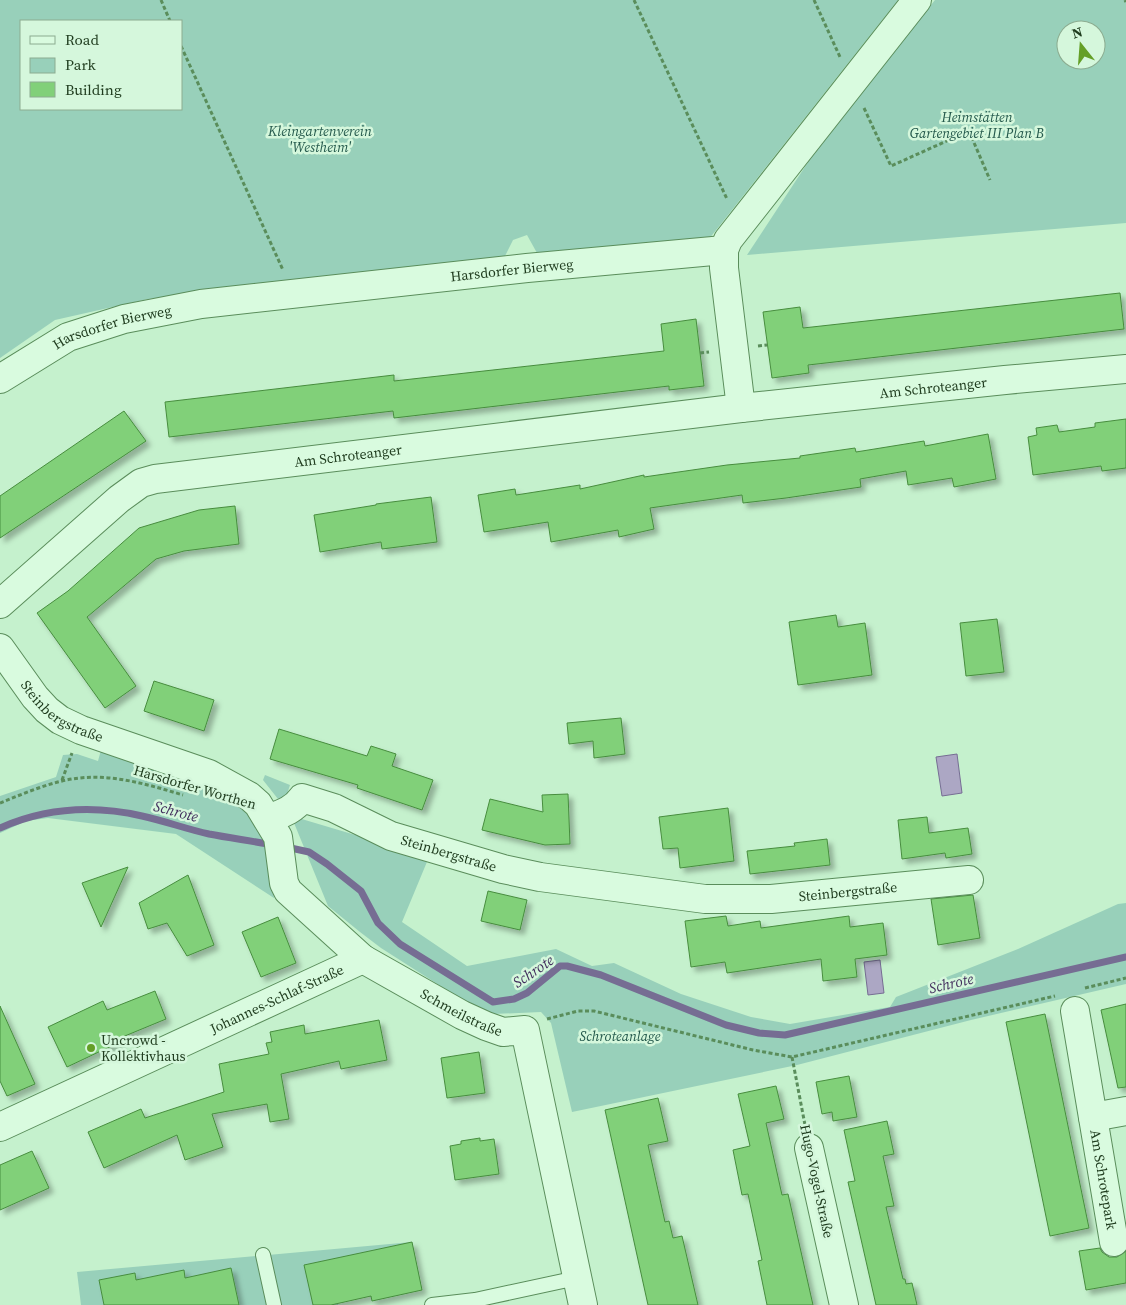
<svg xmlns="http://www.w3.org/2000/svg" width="1126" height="1305" font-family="'Source Serif 4',serif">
  <defs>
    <filter id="shadow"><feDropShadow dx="4.5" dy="4.5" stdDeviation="2.5" flood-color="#0004"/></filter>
  </defs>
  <rect width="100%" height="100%" fill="#c5f1cd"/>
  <path fill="#98d0ba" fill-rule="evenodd" d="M 0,0 L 898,0 L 709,239 L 537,253 L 527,235 L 513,240 L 503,260 L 148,299 L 55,320 L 0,358 ZM 21,21 L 181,21 L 181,109 L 21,109 Z
    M 935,0 L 1126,0 L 1126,223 L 747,255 L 816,150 ZM 1066,30 L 1096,30 L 1096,60 L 1066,60 Z
    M 101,750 L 235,801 L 248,812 L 269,841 L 274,898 L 176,834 L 48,818 L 26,821 L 0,833 L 0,796 L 56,777 L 63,755 L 77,754 L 98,761 Z
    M 265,775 L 290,785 L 286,797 L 278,799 L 263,780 Z
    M 295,817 L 429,857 L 402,922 L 467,966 L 556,949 L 592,966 L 614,963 L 681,994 L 751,1017 L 790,1024 L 890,1007 L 896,997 L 1018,949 L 1118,904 L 1126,903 L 1126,984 L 971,1020 L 797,1065 L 572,1112 L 551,1023 L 541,1012 L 493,1014 L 483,1011 L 442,987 L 381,948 L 360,932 L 328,906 L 292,818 Z
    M 412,1242 L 422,1290 L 372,1301 L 370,1296 L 338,1303 L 338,1305 L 81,1305 L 77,1272 Z"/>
  <path fill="#aca7c4" stroke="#766d93" d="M 957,754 L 962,793 L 942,796 L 936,757 Z
    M 880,960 L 884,993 L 868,995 L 864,962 Z"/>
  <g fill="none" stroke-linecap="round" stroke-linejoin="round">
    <path stroke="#766d93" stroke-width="7" d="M 0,828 C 45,808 94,805 142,816 C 165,821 186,829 209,834 C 230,838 252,841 273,845
      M 286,847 L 309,852 L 327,864 L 361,891 L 378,923 L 400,944 L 493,1002 L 514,999 L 527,993 L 560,966 L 567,966 L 601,975 L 726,1025 L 759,1033 L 785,1035 L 1126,957"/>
  </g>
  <path fill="#81d079" stroke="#478d3e" filter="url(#shadow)" d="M 1120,293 L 1124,329 L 808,365 L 809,373 L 772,378 L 763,312 L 800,307 L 803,328 Z
    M 696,319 L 704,386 L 669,390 L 669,386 L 394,418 L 393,411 L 169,437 L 165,402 L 394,375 L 394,381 L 664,351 L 661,324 Z
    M 124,411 L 146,441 L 0,538 L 0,496 Z
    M 1126,419 L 1126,468 L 1102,471 L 1101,466 L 1033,475 L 1028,437 L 1037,435 L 1036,428 L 1057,425 L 1059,432 L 1095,427 L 1095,423 Z
    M 988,434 L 996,479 L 954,487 L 952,478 L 908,485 L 906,471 L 860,479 L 861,487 L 786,498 L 743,503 L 742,495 L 650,508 L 654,529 L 619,537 L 618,530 L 551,542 L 548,522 L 484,532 L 478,495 L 515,489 L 516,495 L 580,485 L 580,489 L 644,475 L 644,477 L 727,465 L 800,458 L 800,456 L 855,448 L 856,452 L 924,441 L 925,446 Z
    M 431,497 L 437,542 L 382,549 L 381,542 L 320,552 L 314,515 L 376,505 L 376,504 Z
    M 235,506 L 239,544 L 184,551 L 156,559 L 87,617 L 136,686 L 105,708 L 37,613 L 68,591 L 139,528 L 199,510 Z
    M 836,615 L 838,627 L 865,623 L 872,675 L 798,685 L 789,622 Z
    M 997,619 L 1004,672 L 966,676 L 960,623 Z
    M 154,681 L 214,700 L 204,731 L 144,711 Z
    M 621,718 L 625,754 L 594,758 L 593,741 L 569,744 L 567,723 Z
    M 279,729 L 367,756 L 371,746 L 396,754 L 392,766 L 433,780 L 422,810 L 357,788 L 358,785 L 270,759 Z
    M 568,794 L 570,844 L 545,845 L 482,830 L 490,799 L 543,812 L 542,795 Z
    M 728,808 L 734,861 L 680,868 L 678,848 L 663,849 L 659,817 Z
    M 927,817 L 929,833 L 968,828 L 972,854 L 946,858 L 945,853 L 902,859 L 898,820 Z
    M 827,839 L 830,865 L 750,874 L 747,851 L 795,846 L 794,843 Z
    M 128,867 L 101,927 L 82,883 Z
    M 188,875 L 214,945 L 187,956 L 167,923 L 148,929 L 139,903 Z
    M 488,891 L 527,900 L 520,930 L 481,921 Z
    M 973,895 L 980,938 L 938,945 L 931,899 Z
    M 726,916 L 728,926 L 760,921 L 761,928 L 849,916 L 850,927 L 883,923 L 887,955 L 855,959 L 857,977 L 823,981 L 821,959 L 727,973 L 725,962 L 691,967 L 685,921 Z
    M 278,917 L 296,963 L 261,977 L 242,932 Z
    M 155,991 L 166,1019 L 120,1038 L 122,1041 L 67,1067 L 48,1027 L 103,1001 L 107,1010 Z
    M 1126,1004 L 1126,1087 L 1118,1088 L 1101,1010 Z
    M 0,1006 L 35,1084 L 7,1096 L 0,1081 Z
    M 1045,1014 L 1089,1228 L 1050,1236 L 1006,1022 Z
    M 379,1020 L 387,1060 L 341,1069 L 339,1061 L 281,1074 L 289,1119 L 270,1122 L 267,1104 L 212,1114 L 223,1147 L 185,1160 L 177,1135 L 104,1168 L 88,1132 L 141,1109 L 145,1118 L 224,1092 L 219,1064 L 269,1054 L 266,1043 L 272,1042 L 270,1032 L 304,1025 L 305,1034 Z
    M 479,1052 L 485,1093 L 447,1098 L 441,1058 Z
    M 849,1076 L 857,1117 L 833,1121 L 832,1112 L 822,1114 L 816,1082 Z
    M 776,1086 L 784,1119 L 766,1123 L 782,1195 L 788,1194 L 813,1305 L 767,1305 L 758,1261 L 762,1260 L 748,1194 L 742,1195 L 733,1150 L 750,1146 L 738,1094 Z
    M 658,1098 L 668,1141 L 648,1145 L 665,1222 L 669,1221 L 673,1238 L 682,1236 L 698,1305 L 648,1305 L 605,1110 Z
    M 887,1121 L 894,1154 L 883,1156 L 894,1206 L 886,1207 L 903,1279 L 905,1279 L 906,1284 L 912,1283 L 917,1305 L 876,1305 L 848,1182 L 855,1181 L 844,1130 Z
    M 480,1138 L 480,1141 L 494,1139 L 499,1174 L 455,1180 L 450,1146 L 461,1144 L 461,1141 Z
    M 32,1151 L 49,1188 L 0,1210 L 0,1165 Z
    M 412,1242 L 422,1290 L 372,1301 L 371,1296 L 331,1305 L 313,1305 L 304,1265 Z
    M 1100,1248 L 1102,1252 L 1109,1257 L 1117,1257 L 1126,1251 L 1126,1283 L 1086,1290 L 1079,1251 Z
    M 231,1268 L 239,1305 L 104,1305 L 99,1280 L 135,1273 L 136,1280 L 184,1270 L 185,1278 Z"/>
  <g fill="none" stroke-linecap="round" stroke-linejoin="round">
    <defs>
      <path id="lane" d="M 263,1255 L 274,1305
        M 432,1305 L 475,1300 L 577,1278"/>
      <g id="street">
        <path id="s1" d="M 0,379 L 68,337 L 124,319 L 201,304 L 527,268 L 724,250"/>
        <path d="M 741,408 L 724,268 L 724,250 L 728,240 L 917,0"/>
        <path id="s2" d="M 0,604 L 119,499 L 141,483 L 155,479 L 741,408 L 1005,380 L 1126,369"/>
        <path id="s3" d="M 0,648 L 35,697 L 47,710 L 60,720 L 81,730 L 209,774 L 249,796 L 258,804 L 278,837 L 284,883 L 288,891 L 363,959 L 462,1015 L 486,1026 L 503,1032 L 525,1030 L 583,1305"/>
        <path id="s4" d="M 268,819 C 281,814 294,810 302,798 L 334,808 L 391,836 L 503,869 L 540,877 L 705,899 L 771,899 L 969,880"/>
        <path id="s5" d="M 1075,1011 L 1114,1242"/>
        <path d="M 1093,1117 L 1126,1111"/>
        <path id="s6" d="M 0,1127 L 363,959"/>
        <path d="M 809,1148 L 844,1305"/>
      </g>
    </defs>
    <use href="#lane" stroke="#5a8d5b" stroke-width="16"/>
    <use href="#street" stroke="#5a8d5b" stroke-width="30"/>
    <path stroke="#5a8d5b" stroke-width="3" stroke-dasharray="4 2.5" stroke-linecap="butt" d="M 161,0 L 170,21
      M 634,0 L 727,199
      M 814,0 L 840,57
      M 1125,0 L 1126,2
      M 181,46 L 283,270
      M 864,108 L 891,166 L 969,131 L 990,180
      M 758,346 L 767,345
      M 700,353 L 709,352
      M 62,780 L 72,753
      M 0,803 C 20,795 41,786 62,781 C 104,771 143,783 183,795
      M 1085,988 L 1126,978
      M 547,1019 L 578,1011 L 594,1011 L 753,1050 L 792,1057 L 1055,996
      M 792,1057 L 805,1125"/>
    <use href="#lane" stroke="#d9fbdf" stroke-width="14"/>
    <use href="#street" stroke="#d9fbdf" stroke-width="28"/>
  </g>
  <circle fill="#649f26" stroke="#d5f7dc" stroke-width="2" cx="91" cy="1048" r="5"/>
  <g text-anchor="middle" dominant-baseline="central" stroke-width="5" stroke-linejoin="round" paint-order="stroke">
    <g font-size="14" font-style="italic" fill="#24594c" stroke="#d5f7dc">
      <text x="977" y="117">Heimstätten<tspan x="977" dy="16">Gartengebiet III Plan B</tspan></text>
      <text x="320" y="131">Kleingartenverein<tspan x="320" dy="16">'Westheim'</tspan></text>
      <text x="620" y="1036">Schroteanlage</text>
    </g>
    <g font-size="14" fill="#1f3c1e" stroke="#d5f7dc">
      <text stroke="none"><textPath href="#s1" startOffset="530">Harsdorfer Bierweg</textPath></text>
      <text stroke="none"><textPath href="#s1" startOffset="125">Harsdorfer Bierweg</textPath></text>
      <text stroke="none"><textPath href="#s2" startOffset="984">Am Schroteanger</textPath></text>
      <text stroke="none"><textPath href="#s2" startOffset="395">Am Schroteanger</textPath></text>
      <text stroke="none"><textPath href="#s3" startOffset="91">Steinbergstraße</textPath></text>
      <text transform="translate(195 787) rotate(16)">Harsdorfer Worthen</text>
      <text stroke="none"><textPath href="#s4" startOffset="198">Steinbergstraße</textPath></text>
      <text stroke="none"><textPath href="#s4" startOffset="602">Steinbergstraße</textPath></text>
      <text stroke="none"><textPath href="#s6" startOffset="305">Johannes-Schlaf-Straße</textPath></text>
      <text stroke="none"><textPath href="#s3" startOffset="618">Schmeilstraße</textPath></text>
      <text stroke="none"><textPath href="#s5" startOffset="171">Am Schrotepark</textPath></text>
      <text transform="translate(817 1181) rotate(78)">Hugo-Vogel-Straße</text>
    </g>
    <g font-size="14" fill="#1f3c1e" stroke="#d5f7dc" text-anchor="start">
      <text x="101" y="1040">Uncrowd -<tspan x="101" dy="16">Kollektivhaus</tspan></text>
    </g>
    <g font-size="15" font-style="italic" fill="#412d5c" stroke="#d5f7dc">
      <text transform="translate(176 811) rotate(15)">Schrote</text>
      <text transform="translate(533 971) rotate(-34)">Schrote</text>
      <text transform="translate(951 983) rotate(-13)">Schrote</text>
    </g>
  </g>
  <rect x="20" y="20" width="162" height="90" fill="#d5f7dc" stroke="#8cac90"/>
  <rect x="30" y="36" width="25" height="8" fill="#d9fbdf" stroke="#8cac90"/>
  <text x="65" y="45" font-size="15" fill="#1f3c1e">Road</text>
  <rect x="30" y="58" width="25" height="15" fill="#98d0ba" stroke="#8cac90"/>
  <text x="65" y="70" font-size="15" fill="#1f3c1e">Park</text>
  <rect x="30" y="82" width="25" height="15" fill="#81d079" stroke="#8cac90"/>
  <text x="65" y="95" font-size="15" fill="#1f3c1e">Building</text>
  <g transform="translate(1081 45) rotate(343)"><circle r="24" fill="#d5f7dc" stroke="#8cac90"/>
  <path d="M0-4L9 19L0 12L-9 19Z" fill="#649f26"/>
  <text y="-8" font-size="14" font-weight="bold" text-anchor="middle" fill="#1f3c1e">N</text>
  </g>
</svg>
